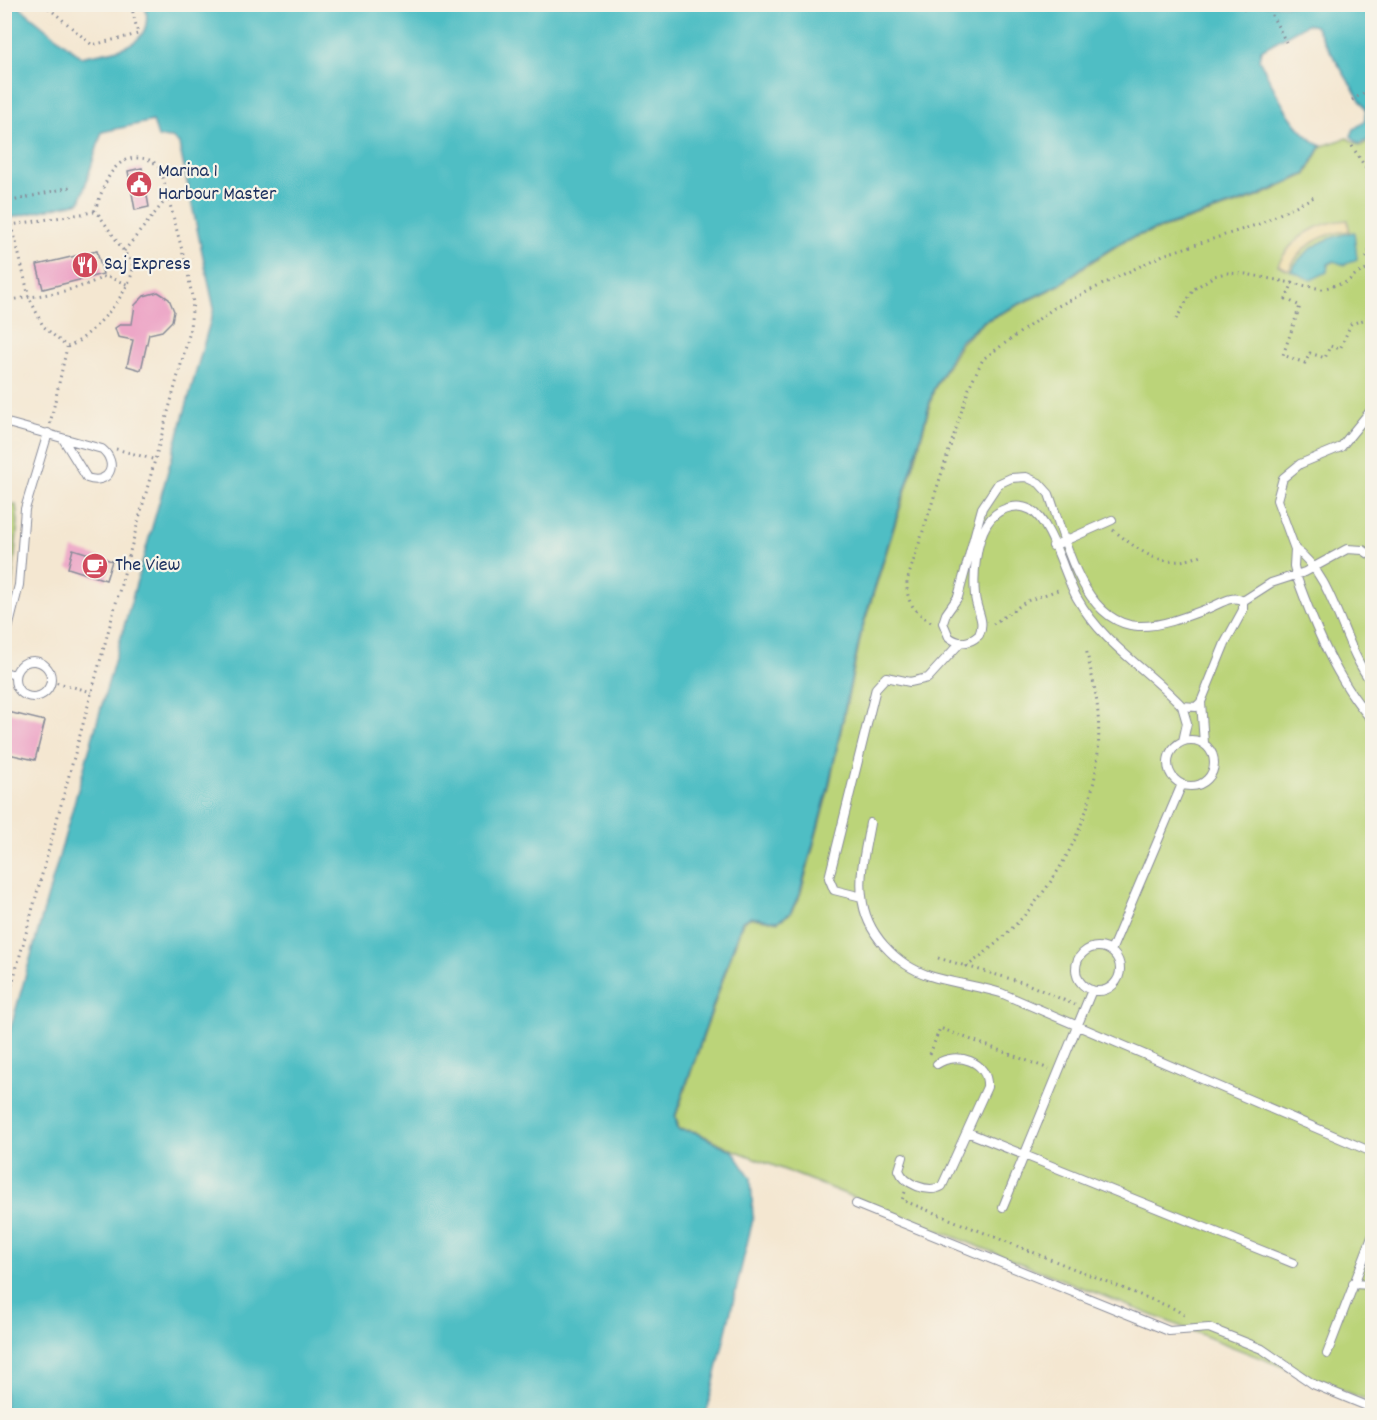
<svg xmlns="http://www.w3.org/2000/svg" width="1377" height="1420" font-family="Dekko,sans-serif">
  <rect width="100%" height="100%" fill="#f7f3e8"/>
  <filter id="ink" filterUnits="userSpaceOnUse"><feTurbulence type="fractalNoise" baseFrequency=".0167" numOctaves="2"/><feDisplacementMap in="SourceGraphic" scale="12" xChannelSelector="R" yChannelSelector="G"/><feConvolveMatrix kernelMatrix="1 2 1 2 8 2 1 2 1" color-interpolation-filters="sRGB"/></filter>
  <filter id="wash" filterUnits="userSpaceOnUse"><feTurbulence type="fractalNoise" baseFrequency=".008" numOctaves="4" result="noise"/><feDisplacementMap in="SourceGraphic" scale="24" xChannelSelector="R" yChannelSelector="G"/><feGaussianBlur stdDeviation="1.35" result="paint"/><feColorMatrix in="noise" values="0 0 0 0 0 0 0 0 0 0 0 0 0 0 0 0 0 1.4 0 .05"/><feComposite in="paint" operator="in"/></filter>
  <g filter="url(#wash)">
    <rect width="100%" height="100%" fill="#f4e7d1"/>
    <path fill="#bbd479" stroke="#6b826c" stroke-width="1.5" d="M 1347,138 L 1360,146 L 1372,140 L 1372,1402 L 734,1150 L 694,1131 L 679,1129 L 676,1116 L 743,922 L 750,918 L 778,922 L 791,913 L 801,893 L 829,788 L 862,631 L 916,458 L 934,390 L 961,343 L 984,322 L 1060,285 L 1087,265 L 1126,240 L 1256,198 L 1306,175 L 1322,146 Z
      M 5,503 L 16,505 L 18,522 L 9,615 L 5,629 Z"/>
    <path fill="#eeda9e" stroke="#84847e" stroke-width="1.5" d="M 1348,220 L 1349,231 C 1322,233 1300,246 1289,270 L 1278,265 C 1292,237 1317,222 1348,220 Z"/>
    <path fill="#4fbec4" stroke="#357691" stroke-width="1.5" d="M 145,5 L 1372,5 L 1372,138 L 1359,144 L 1351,136 L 1354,129 L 1364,122 L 1366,110 L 1315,26 L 1307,24 L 1261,50 L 1259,59 C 1276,91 1289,127 1321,146 L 1305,174 L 1255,197 L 1126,239 L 1086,264 L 1060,284 L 984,321 L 959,342 L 933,390 L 915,457 L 861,631 L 828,788 L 800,892 L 790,913 L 778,921 L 750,917 L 742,921 L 675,1116 L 678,1130 L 694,1132 L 733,1151 L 751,1178 L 753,1219 L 706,1415 L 5,1415 L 5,1048 L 214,308 L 179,144 L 172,138 L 158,137 L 153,121 L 102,132 L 80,202 L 5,219 L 5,5 L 17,5 L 81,57 C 112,50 156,49 145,5 Z
      M 1354,232 L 1357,259 L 1344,265 L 1334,261 L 1328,264 L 1327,272 L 1311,280 L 1291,271 C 1305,247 1327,237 1354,232 Z"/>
    <g id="blocks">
      <path fill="#eda7c7" d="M 142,168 L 149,207 L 135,210 L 128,171 Z
        M 97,251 L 103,274 L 43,289 L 37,265 Z
        M 158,292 L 169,299 L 174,311 L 172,321 L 162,331 L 149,334 L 141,370 L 127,366 L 133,340 L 118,337 L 115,328 L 121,324 L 132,324 L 135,305 L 144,296 Z
        M 73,549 L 112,561 L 106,580 L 68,568 Z
        M 4,711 L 45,721 L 35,760 L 4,753 Z"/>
    </g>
  </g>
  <g filter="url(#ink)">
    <use href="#blocks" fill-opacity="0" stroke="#888b98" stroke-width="1.5"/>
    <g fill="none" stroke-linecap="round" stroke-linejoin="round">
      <defs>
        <path id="service" d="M 4,422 L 102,449 C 119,463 110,486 87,478 L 63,439
          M 1026,477 L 1039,483 L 1049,494 C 1065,538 1082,623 1138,626 C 1161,627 1188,616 1209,608 C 1220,604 1232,594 1243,601 L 1243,610 L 1225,643 L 1201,702 L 1196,707 L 1182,706 C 1147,669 1103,644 1077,598 C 1065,577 1051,521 1031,510 C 1015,502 996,509 987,524 C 976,542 973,574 975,595 C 976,611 986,620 979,635 C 969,644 959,645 949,637 L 943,623 L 946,614 L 958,597 L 982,508 L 998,484 L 1011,478 Z
          M 1053,546 L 1112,520
          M 1295,549 L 1277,500 L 1283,478 L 1300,464 L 1341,447 L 1372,409
          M 1243,601 L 1271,583 L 1305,572 L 1347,549 L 1363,550 L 1372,556
          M 4,645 L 19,585 L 25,509 L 48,433
          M15 679a18 18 0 1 1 36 0a18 18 0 1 1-36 0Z
          M 4,672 L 15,675
          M 1372,683 C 1342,645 1335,577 1295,549 L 1294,566 L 1296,575 C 1314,625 1336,680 1372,720
          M 1201,702 L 1204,743
          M 1182,706 L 1187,723 L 1183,741
          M1168 763a23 23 0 1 1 46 0a23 23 0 1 1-46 0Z
          M 870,823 C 866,847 859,872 862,896 C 865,933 896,965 930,976 C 953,983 978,986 1001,993 L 1372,1152
          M 862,897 L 834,890 L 829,878 L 876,688 L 886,677 L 910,682 L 928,678 L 960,643
          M1076 969a22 22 0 1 1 44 0a22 22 0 1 1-44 0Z
          M 1111,951 L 1182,784
          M 967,1132 L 1293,1263
          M 903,1157 L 899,1170 C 904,1184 929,1194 942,1186 L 987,1087 C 989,1061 956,1051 937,1064
          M 856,1204 L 1169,1331 L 1209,1328 L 1262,1349 L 1313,1384 L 1372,1408
          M 1003,1207 L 1092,990
          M 1353,1284 L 1372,1285
          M 1327,1354 L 1372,1237"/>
      </defs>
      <use href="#service" stroke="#888b98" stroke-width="10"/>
      <path stroke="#888b98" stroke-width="3" stroke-dasharray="1.5 4.5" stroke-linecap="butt" d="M 44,4 L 92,45 L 138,34 L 131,4
        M 1266,4 L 1286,42
        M 1243,10 L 1253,4
        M 1368,70 L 1372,77
        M 1352,100 L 1372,88
        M 1352,146 L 1372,178
        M 4,203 L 70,187
        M 12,225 L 29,297 L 43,326 L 67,347
        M 4,226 L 94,212 L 99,215 L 132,263 C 139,284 88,341 67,347
        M 1372,239 L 1367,257 L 1372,263
        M 124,251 L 168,197
        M 1293,282 L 1286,299 L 1300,306 L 1283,355 L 1305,363 L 1310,353 L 1325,358 L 1330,346 L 1340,349 L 1351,324 L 1372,317
        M 4,301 C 40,295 74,293 105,276 L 129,285
        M 1176,319 L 1194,289 L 1214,276 L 1226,273 L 1246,274 L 1322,289 L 1347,282 L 1356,274 L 1372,268
        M 50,424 L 67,347
        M 116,449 L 156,460
        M 1113,530 C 1144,554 1164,572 1204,554
        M 931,622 C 914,611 906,603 907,581 L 970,385 L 983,359 L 1054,308 L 1163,255 L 1259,224 L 1314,197
        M 993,624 L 1027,601 L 1061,589
        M 51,681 L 92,692
        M 938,958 L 1025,983 L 1075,1005
        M 966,967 C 1047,910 1106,817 1098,715 C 1097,692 1090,670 1086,648
        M 4,1014 L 189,335 L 193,303 L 188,273 L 161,170 C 155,161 148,158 136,158 C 109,159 103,191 94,212
        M 930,1054 L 940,1028 L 1049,1069
        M 905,1192 L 902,1200 L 1175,1309 L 1187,1317"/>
      <use href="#service" stroke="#fff" stroke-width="8"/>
    </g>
  </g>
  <defs>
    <symbol id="civic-disc" viewBox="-11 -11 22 22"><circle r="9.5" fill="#d1495b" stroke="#f7f3e8"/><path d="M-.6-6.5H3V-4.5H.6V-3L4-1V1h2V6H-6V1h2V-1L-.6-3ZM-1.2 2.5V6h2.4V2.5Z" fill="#fff"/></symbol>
    <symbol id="restaurant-disc" viewBox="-11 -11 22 22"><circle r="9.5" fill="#d1495b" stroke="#f7f3e8"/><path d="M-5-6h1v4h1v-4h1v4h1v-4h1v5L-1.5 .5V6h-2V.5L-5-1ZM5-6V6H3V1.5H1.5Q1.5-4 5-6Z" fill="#fff"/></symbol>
    <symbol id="cafe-disc" viewBox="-11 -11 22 22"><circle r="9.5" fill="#d1495b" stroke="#f7f3e8"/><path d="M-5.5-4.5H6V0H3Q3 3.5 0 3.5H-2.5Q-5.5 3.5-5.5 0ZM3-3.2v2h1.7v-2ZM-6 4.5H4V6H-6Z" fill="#fff"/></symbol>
  </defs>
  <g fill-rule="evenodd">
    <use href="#civic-disc" x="124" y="169" width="30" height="30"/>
    <use href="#restaurant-disc" x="70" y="250" width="30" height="30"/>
    <use href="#cafe-disc" x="80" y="551" width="30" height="30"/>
  </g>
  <g text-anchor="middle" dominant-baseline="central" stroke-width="4.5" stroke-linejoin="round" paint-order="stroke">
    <g font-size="20" fill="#1b2f5e" stroke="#f7f3e8" text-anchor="start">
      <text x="158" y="172">Marina 1<tspan x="158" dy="23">Harbour Master</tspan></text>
      <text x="104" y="265">Saj Express</text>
      <text x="115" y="566">The View</text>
    </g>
  </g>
  <rect width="1377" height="1420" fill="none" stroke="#f7f3e8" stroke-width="24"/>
</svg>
